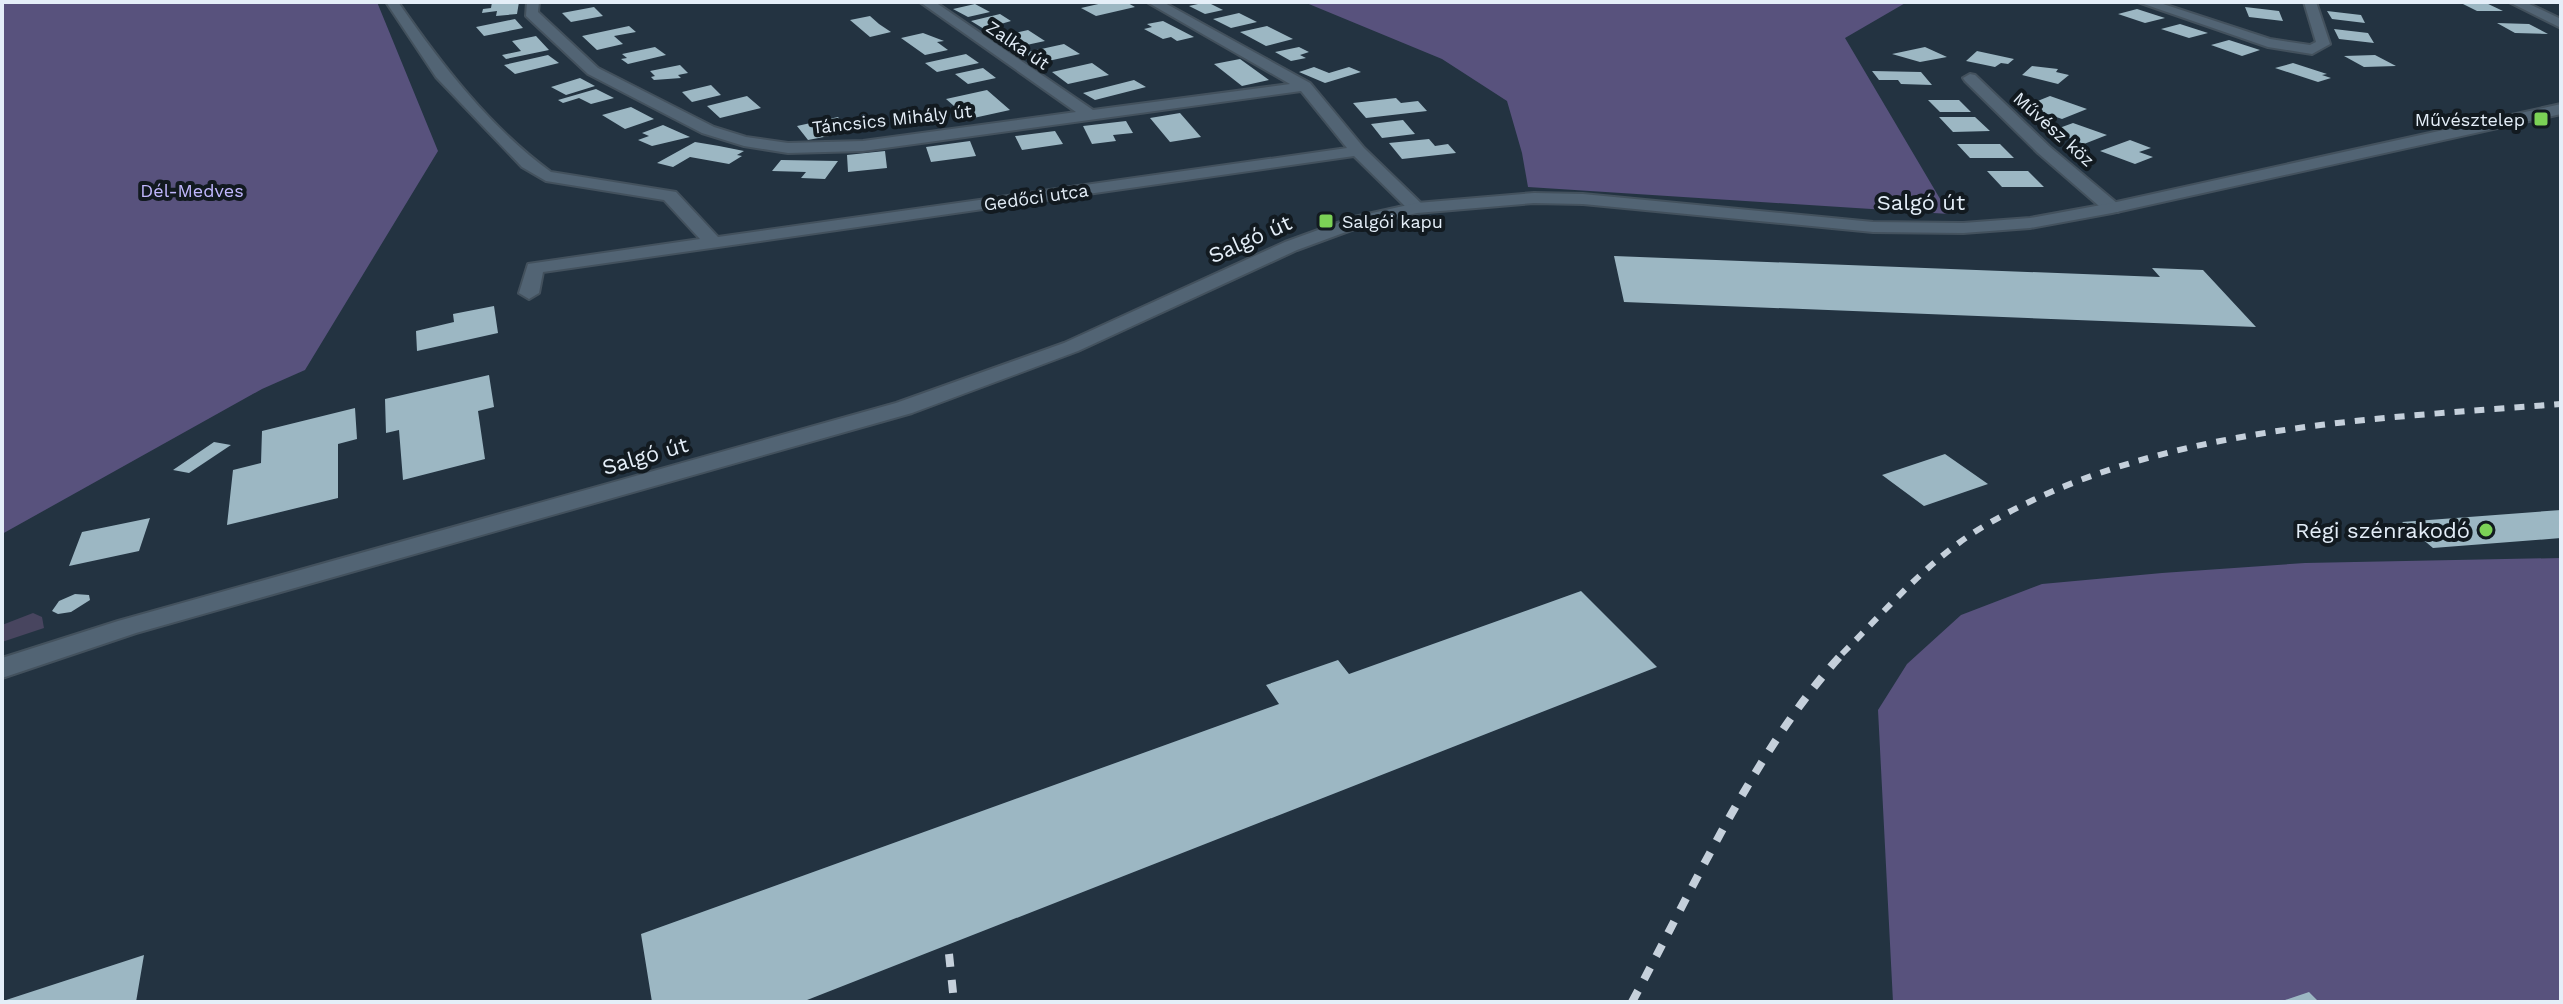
<svg xmlns="http://www.w3.org/2000/svg" width="2563" height="1004" font-family="'Work Sans',sans-serif">
  <rect width="100%" height="100%" fill="#233341"/>
  <path fill="#48455f" d="M 33,613 L 42,617 L 44,628 L 2,642 L 2,625 Z"/>
  <path fill="#58527d" d="M 2,2 L 377,2 L 438,151 L 305,370 L 262,389 L 2,534 Z
    M 1304,2 L 1907,2 L 1845,38 L 1949,214 L 1528,187 L 1522,153 L 1507,101 L 1442,59 Z
    M 2561,558 L 2561,1002 L 1893,1002 L 1878,710 L 1907,664 L 1961,615 L 2042,584 L 2162,573 L 2305,563 Z"/>
  <path fill="#9cb7c3" d="M 492,2 L 519,2 L 517,14 L 496,16 L 497,11 L 482,13 L 483,9 L 491,8 Z
    M 1107,2 L 1126,2 L 1135,7 L 1096,16 L 1081,8 Z
    M 1207,2 L 1223,10 L 1205,14 L 1189,6 Z
    M 2459,2 L 2484,2 L 2503,11 L 2477,11 Z
    M 975,4 L 990,12 L 968,17 L 953,9 Z
    M 594,7 L 603,16 L 571,22 L 562,13 Z
    M 2245,7 L 2279,11 L 2283,21 L 2249,17 Z
    M 2137,9 L 2165,18 L 2145,23 L 2118,14 Z
    M 2327,11 L 2361,15 L 2365,23 L 2332,19 Z
    M 1239,13 L 1257,22 L 1231,28 L 1213,19 Z
    M 1000,14 L 1011,21 L 984,29 L 971,21 Z
    M 870,16 L 879,24 L 891,32 L 870,37 L 850,20 Z
    M 515,19 L 523,28 L 484,36 L 476,27 Z
    M 1163,21 L 1194,37 L 1177,41 L 1171,37 L 1163,39 L 1144,29 L 1152,27 L 1147,24 Z
    M 2497,23 L 2529,24 L 2548,34 L 2515,33 Z
    M 2180,24 L 2208,33 L 2189,38 L 2161,29 Z
    M 629,26 L 636,32 L 614,36 L 623,44 L 597,50 L 582,36 Z
    M 1267,26 L 1293,39 L 1266,46 L 1240,32 Z
    M 2334,29 L 2368,33 L 2374,43 L 2339,39 Z
    M 1028,30 L 1045,41 L 1013,48 L 997,37 Z
    M 923,33 L 944,41 L 937,42 L 948,50 L 925,55 L 901,38 Z
    M 536,36 L 549,50 L 506,59 L 502,55 L 521,51 L 512,41 Z
    M 2229,40 L 2260,50 L 2242,56 L 2211,45 Z
    M 1064,44 L 1080,54 L 1039,63 L 1023,53 Z
    M 655,47 L 666,55 L 628,64 L 621,59 L 627,58 L 622,54 Z
    M 1299,47 L 1309,52 L 1300,55 L 1306,58 L 1291,61 L 1275,52 Z
    M 1925,47 L 1947,57 L 1920,62 L 1892,54 Z
    M 1977,51 L 2014,59 L 2008,64 L 2001,63 L 1995,67 L 1966,61 Z
    M 966,54 L 979,63 L 937,72 L 925,63 Z
    M 548,55 L 559,63 L 515,74 L 504,65 Z
    M 2375,55 L 2396,66 L 2364,67 L 2344,56 Z
    M 1240,59 L 1269,80 L 1242,86 L 1214,64 Z
    M 1092,63 L 1109,75 L 1068,84 L 1052,72 Z
    M 2293,63 L 2327,74 L 2322,75 L 2331,78 L 2318,82 L 2275,68 Z
    M 680,65 L 688,73 L 678,75 L 681,78 L 654,80 L 651,77 L 655,76 L 650,71 Z
    M 2032,66 L 2058,69 L 2056,72 L 2069,75 L 2058,84 L 2022,75 Z
    M 1314,67 L 1329,73 L 1349,67 L 1361,72 L 1325,83 L 1299,72 Z
    M 983,68 L 996,78 L 968,84 L 955,74 Z
    M 1872,71 L 1921,72 L 1932,85 L 1901,84 L 1898,80 L 1879,80 Z
    M 580,78 L 595,86 L 566,95 L 551,87 Z
    M 1134,80 L 1146,87 L 1095,100 L 1083,93 Z
    M 711,85 L 721,95 L 692,102 L 682,92 Z
    M 596,89 L 614,98 L 591,104 L 579,98 L 563,103 L 558,100 Z
    M 987,90 L 1010,110 L 969,119 L 946,99 Z
    M 747,96 L 761,108 L 720,118 L 707,106 Z
    M 2050,96 L 2087,109 L 2062,119 L 2025,106 Z
    M 1396,98 L 1401,103 L 1418,101 L 1427,111 L 1366,118 L 1353,103 Z
    M 1928,100 L 1959,100 L 1971,112 L 1940,112 Z
    M 631,107 L 654,119 L 625,129 L 602,115 Z
    M 1180,113 L 1201,137 L 1170,142 L 1150,118 Z
    M 838,117 L 850,132 L 808,140 L 797,126 Z
    M 1939,117 L 1975,117 L 1990,131 L 1953,132 Z
    M 1403,120 L 1415,134 L 1382,138 L 1371,124 Z
    M 1126,121 L 1133,133 L 1113,135 L 1116,141 L 1092,144 L 1083,126 Z
    M 2073,123 L 2107,135 L 2084,144 L 2051,131 Z
    M 663,125 L 690,137 L 652,146 L 638,140 L 649,136 L 642,133 Z
    M 1055,131 L 1063,144 L 1022,150 L 1015,136 Z
    M 1429,139 L 1435,146 L 1448,144 L 1456,153 L 1402,159 L 1389,143 Z
    M 2130,140 L 2151,148 L 2139,152 L 2153,157 L 2135,164 L 2100,151 Z
    M 970,141 L 976,156 L 931,162 L 926,147 Z
    M 695,142 L 719,146 L 744,151 L 737,155 L 742,156 L 729,164 L 690,157 L 673,167 L 657,163 Z
    M 1957,144 L 2000,144 L 2014,158 L 1970,158 Z
    M 885,151 L 887,168 L 848,172 L 847,155 Z
    M 781,160 L 838,161 L 825,179 L 801,178 L 806,172 L 772,171 Z
    M 1987,171 L 2028,171 L 2044,187 L 2002,187 Z
    M 1614,256 L 2160,277 L 2152,268 L 2203,270 L 2256,327 L 1624,302 Z
    M 494,306 L 498,333 L 417,351 L 416,331 L 454,322 L 453,314 Z
    M 489,375 L 494,407 L 478,411 L 485,459 L 403,480 L 399,430 L 386,433 L 385,399 Z
    M 355,408 L 357,439 L 338,444 L 338,498 L 227,525 L 233,470 L 261,463 L 262,431 Z
    M 214,442 L 231,445 L 189,473 L 173,470 Z
    M 1945,454 L 1988,484 L 1924,506 L 1882,475 Z
    M 2561,510 L 2561,538 L 2433,548 L 2402,522 Z
    M 150,518 L 139,551 L 69,566 L 82,532 Z
    M 1581,591 L 1657,667 L 802,1002 L 652,1002 L 641,934 L 1279,704 L 1266,685 L 1338,660 L 1349,674 Z
    M 75,594 L 89,595 L 90,600 L 71,612 L 58,614 L 52,611 L 59,601 Z
    M 144,955 L 136,1002 L 3,1002 L 3,1001 Z
    M 2309,992 L 2319,1002 L 2282,1002 L 2282,1001 Z"/>
  <g fill="none" stroke-linecap="round" stroke-linejoin="round">
    <defs>
      <path id="street" d="M 386,2 L 398,2 C 441,64 489,127 551,172 L 676,192 L 718,237 L 1347,148 L 1301,91 L 863,151 L 788,153 L 744,146 L 702,133 L 588,74 L 526,16 L 527,2 L 539,2 L 538,12 L 598,68 L 714,127 L 746,137 L 788,143 L 863,141 L 1076,112 L 920,2 L 935,2 L 1093,110 L 1290,84 L 1147,2 L 1163,2 L 1310,83 L 1364,148 L 1426,208 L 1423,212 L 1411,212 L 1354,156 L 543,272 L 539,293 L 529,299 L 519,293 L 528,264 L 700,239 L 664,200 L 546,181 L 522,167 L 436,77 Z
        M 2138,2 L 2157,2 L 2270,39 L 2310,45 L 2316,42 L 2304,2 L 2316,2 L 2330,44 L 2312,54 L 2268,47 Z
        M 2509,2 L 2525,2 L 2561,19 L 2561,28 Z
        M 1970,74 L 1975,75 L 2050,147 L 2118,204 L 2121,208 L 2118,212 L 2106,212 L 2038,153 L 1965,81 L 1963,78 Z"/>
      <path id="secondary" d="M 2561,104 L 2561,114 L 2112,213 L 2030,228 L 1963,233 L 1873,232 L 1583,204 L 1534,203 L 1417,213 L 1365,225 L 1297,250 L 1078,351 L 912,413 L 136,633 L 2,678 L 2,658 L 118,621 L 896,403 L 1064,343 L 1285,242 L 1354,217 L 1417,203 L 1534,193 L 1583,194 L 1873,222 L 1963,223 L 2030,218 L 2112,203 Z"/>
    </defs>
    <use href="#street" stroke="#43515d" stroke-width="4"/>
    <use href="#secondary" stroke="#43515d" stroke-width="4"/>
    <use href="#street" fill="#526474" fill-rule="evenodd"/>
    <use href="#secondary" fill="#526474" fill-rule="evenodd"/>
    <path stroke="#c5d0db" stroke-width="6" stroke-dasharray="10 10" stroke-linecap="butt" d="M 1842,654 C 1887,609 1931,557 1986,525 C 2153,426 2371,419 2561,404"/>
    <path stroke="#c5d0db" stroke-width="8" stroke-dasharray="13 13" stroke-linecap="butt" d="M 949,954 L 954,1002
      M 1632,1002 C 1693,889 1757,745 1844,652"/>
  </g>
  <g fill="#7bd156" stroke="#121a20" stroke-width="3">
    <rect x="2533" y="111" width="16" height="16" rx="4"/>
    <rect x="1318" y="213" width="16" height="16" rx="4"/>
    <circle cx="2486" cy="530" r="8"/>
  </g>
  <g text-anchor="middle" dominant-baseline="central" stroke-width="8" stroke-linejoin="round" paint-order="stroke">
    <g font-size="18" fill="#e4eef8" stroke="#121a20">
      <text transform="translate(1018 45) rotate(34)">Zalka út</text>
      <text transform="translate(892 119) rotate(-6)">Táncsics Mihály út</text>
      <text transform="translate(2054 129) rotate(42)">Művész köz</text>
      <text transform="translate(1036 197) rotate(-8)">Gedőci utca</text>
    </g>
    <g font-size="18" fill="#e4eef8" stroke="#121a20" text-anchor="end">
      <text x="2525" y="119">Művésztelep</text>
      <text x="1342" y="221" text-anchor="start">Salgói kapu</text>
    </g>
    <g font-size="18" fill="#c1b8fe" stroke="#121a20">
      <text x="192" y="190">Dél-Medves</text>
    </g>
    <g font-size="22" fill="#e4eef8" stroke="#121a20">
      <text x="1921" y="202">Salgó út</text>
      <text transform="translate(1250 239) rotate(-24)">Salgó út</text>
      <text transform="translate(645 456) rotate(-16)">Salgó út</text>
    </g>
    <g font-size="22" fill="#e4eef8" stroke="#121a20" text-anchor="end">
      <text x="2470" y="530">Régi szénrakodó</text>
    </g>
  </g>
  <rect width="2563" height="1004" fill="none" stroke="#e4eef8" stroke-width="8"/>
</svg>
